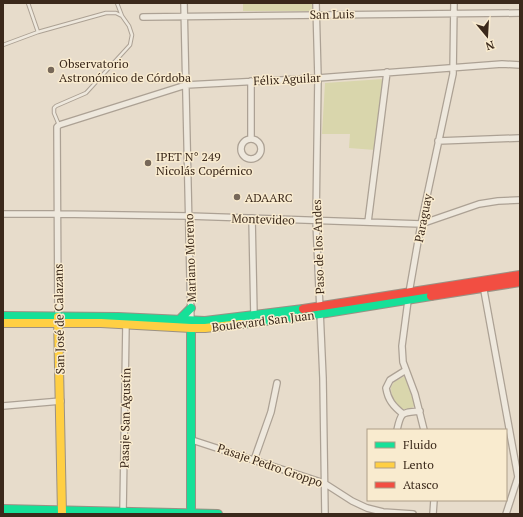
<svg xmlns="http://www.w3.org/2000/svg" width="523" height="517" font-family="'PT Serif',serif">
  <rect width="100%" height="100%" fill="#e7dccb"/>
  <path fill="#d9d6ac" d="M 243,3 L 314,3 L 314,11 L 243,11 Z
    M 383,79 L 375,150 L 349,148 L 350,134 L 322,134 L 325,83 Z
    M 405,376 L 415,406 C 413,407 409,409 406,409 C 395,410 391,395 391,387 L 394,382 Z"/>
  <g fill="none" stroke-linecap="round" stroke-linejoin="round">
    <defs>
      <path id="lane" d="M 28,3 L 38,32
        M 3,45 L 38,32 L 106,13 L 116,13 L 122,16
        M 59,125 L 54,113 L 54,108 L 56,106 L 86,93 L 130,45 L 132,35 L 129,26 L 122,16 L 117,3"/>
      <path id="street" d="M 184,3 L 191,323
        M 316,3 L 318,78 L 316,221 L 323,378 L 325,514
        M 143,17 L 520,13
        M 251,81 L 251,139
        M241 149a10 10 0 1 1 20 0a10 10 0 1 1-20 0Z
        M 438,141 L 520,138
        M 3,214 L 58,214 L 188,216 L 421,224 L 479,204 L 498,201 L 520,200
        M 252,218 L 254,316
        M 368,222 L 387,72
        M 483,285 L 518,477 L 506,514
        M 58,315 L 57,127 L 59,125 L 186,85 L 318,78 L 502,64 L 520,65
        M 3,406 L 61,401
        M 403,414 C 393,406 388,400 386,388 L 390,380 L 406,370
        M 397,430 C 401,411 402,413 420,411
        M 424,430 L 415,394 L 403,362 L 402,346 L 409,293 L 421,224 L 453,74 L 454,3
        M 192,440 L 324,483 L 352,501 L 367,508 L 383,512 L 413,514
        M 254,460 L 271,412 L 277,383
        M 123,512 L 126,324
        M 433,514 L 434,500"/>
      <path id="fast" d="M 3,316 L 118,317 L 205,321 L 303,309
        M 179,320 L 191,308
        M 241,324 L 320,314 L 431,296
        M 191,328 L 191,514
        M 3,509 L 218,514"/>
      <path id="slow" d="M 58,317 L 62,514
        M 3,323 L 101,323 L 191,328 L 205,328 L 241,324"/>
      <path id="jam" d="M 431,296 L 520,282
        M 303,309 L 520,275"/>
    </defs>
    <use href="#lane" stroke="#aca194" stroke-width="4.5"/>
    <use href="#street" stroke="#aca194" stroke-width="8"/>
    <use href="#fast" stroke="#9b9184" stroke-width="10"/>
    <use href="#slow" stroke="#9b9184" stroke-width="10"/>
    <use href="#jam" stroke="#9b9184" stroke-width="10"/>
    <use href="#lane" stroke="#eee8dd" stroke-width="2.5"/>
    <use href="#street" stroke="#eee8dd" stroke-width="5.5"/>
    <use href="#fast" stroke="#16e098" stroke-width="8"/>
    <use href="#slow" stroke="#ffcf43" stroke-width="8"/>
    <use href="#jam" stroke="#f24e42" stroke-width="8"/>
  </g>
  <g fill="#776859" stroke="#f9ebcf" stroke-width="1.5">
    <circle cx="51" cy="70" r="4"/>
    <circle cx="148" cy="163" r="4"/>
    <circle cx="237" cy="197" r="4"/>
  </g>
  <g text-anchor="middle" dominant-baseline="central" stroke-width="3" stroke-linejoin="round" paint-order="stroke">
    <g font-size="12" fill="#3b291b" stroke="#f9ebcf">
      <text transform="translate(332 14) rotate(-1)">San Luis</text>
      <text transform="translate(287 79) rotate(-3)">Félix Aguilar</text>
      <text transform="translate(423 218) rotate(-79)">Paraguay</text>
      <text transform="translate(263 219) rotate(2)">Montevideo</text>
      <text transform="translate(318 247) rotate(-92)">Paso de los Andes</text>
      <text transform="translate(190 258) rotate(-92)">Mariano Moreno</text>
      <text transform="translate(59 319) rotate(-91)">San José de Calazans</text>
      <text transform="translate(263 321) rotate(-7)">Boulevard San Juan</text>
      <text transform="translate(125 418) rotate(-89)">Pasaje San Agustín</text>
      <text transform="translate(270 465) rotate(19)">Pasaje Pedro Groppo</text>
    </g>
    <g font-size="12" fill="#3b291b" stroke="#f9ebcf" text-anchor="start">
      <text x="59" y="63">Observatorio<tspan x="59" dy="14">Astronómico de Córdoba</tspan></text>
      <text x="156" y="156">IPET N° 249<tspan x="156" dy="14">Nicolás Copérnico</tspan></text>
      <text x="245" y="197">ADAARC</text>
    </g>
  </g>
  <rect width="523" height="517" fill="none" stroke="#3b291b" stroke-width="8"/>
  <rect x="367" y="429" width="140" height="72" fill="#f9ebcf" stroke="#ad9d87"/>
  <rect x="375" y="442" width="20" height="6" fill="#16e098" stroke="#ad9d87"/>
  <text x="403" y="449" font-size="12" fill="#3b291b">Fluido</text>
  <rect x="375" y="462" width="20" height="6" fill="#ffcf43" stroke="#ad9d87"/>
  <text x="403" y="469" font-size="12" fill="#3b291b">Lento</text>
  <rect x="375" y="482" width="20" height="6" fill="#f24e42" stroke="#ad9d87"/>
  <text x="403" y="489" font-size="12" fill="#3b291b">Atasco</text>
  <g transform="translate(487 36) rotate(162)" stroke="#f9ebcf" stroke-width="3" paint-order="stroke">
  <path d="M0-3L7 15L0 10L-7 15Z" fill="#3b291b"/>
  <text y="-6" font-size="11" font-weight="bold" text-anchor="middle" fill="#3b291b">N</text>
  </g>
</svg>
